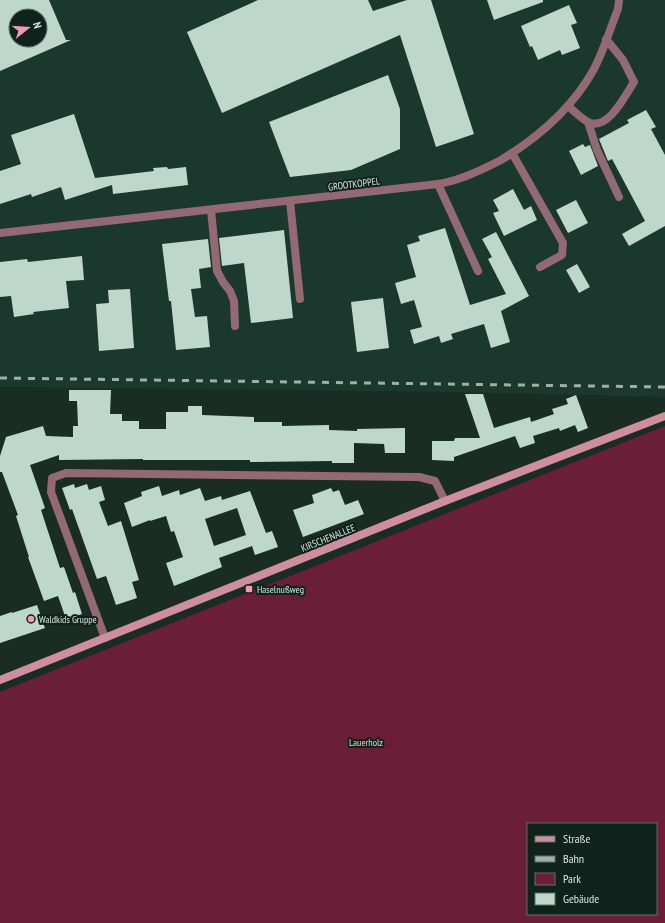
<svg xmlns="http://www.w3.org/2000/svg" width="665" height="923" font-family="'PT Sans Narrow',sans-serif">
  <rect width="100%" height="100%" fill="#192d25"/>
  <path fill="#1b382e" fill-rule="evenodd" d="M 0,0 L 665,0 L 665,397 L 452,392 L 0,387 ZM 16,16 L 40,16 L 40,40 L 16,40 Z"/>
  <path fill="#6a1e38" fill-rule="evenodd" d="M 665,426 L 665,923 L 0,923 L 0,692 ZM 528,824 L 656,824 L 656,914 L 528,914 Z"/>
  <path fill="#bed7cc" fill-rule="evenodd" d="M 0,0 L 49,0 L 66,40 L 71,40 L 0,71 ZM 16,16 L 40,16 L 40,40 L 16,40 Z
    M 258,0 L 368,0 L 373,11 L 407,0 L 431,0 L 474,134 L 436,147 L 400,35 L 222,113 L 187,32 Z
    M 487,0 L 543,0 L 543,2 L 494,20 Z
    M 569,5 L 577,23 L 571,25 L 580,48 L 562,55 L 560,50 L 538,60 L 532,46 L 530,47 L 521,26 Z
    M 388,75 L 400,109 L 400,149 L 351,170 L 290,177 L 269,122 Z
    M 646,110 L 656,127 L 651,129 L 665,155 L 665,226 L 629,246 L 622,234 L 645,221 L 612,159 L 608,161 L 599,139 L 629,123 L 627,120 Z
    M 74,114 L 95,178 L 154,171 L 153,168 L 167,167 L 168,169 L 186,167 L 188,185 L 113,194 L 112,185 L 65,200 L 61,187 L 32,197 L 31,194 L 0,204 L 0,171 L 21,164 L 11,135 Z
    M 583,144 L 585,147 L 590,145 L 598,166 L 581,175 L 569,151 Z
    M 513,189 L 524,210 L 531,206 L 537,220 L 504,236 L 493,213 L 499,211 L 493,200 Z
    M 576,200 L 588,223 L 568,233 L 556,210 Z
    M 445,228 L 470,305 L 506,294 L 488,259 L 492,257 L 482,239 L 496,232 L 529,296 L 501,311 L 510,342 L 491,348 L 484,324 L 451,334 L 453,339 L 441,343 L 439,336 L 414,344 L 410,330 L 422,327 L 414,300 L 401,304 L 395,283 L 416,277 L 407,245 L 420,241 L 418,236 Z
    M 284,230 L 293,318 L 251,323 L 244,263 L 222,266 L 219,238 Z
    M 208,239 L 211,267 L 199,269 L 201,288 L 191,289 L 195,317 L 207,316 L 210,347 L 176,350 L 171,301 L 169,301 L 162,244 Z
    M 82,256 L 84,280 L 66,281 L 69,308 L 33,312 L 34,314 L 14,317 L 11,296 L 0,297 L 0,262 L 27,259 L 28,262 Z
    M 577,264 L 590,287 L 579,293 L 566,270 Z
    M 130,289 L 134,348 L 99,351 L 96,304 L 109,303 L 108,290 Z
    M 383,298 L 389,348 L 357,352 L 351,302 Z
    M 69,390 L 111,390 L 110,414 L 122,414 L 122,421 L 139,421 L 139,429 L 166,429 L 166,412 L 188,412 L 188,406 L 202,406 L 202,415 L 254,417 L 254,422 L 282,422 L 282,426 L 329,425 L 329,430 L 357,431 L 357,429 L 405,428 L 405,453 L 385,453 L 384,444 L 354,443 L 354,463 L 332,463 L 332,461 L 250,462 L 250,460 L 143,460 L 143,459 L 59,460 L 59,455 L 30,465 L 45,508 L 41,510 L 60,568 L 64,567 L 73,593 L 75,592 L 82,614 L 66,619 L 58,596 L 44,601 L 28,557 L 29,557 L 16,516 L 18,515 L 2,472 L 0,472 L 0,456 L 6,437 L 43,426 L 46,436 L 73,437 L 73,426 L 78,426 L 77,401 L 69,401 Z
    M 465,394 L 483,394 L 494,428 L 530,417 L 531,422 L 554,414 L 552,409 L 568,404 L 566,399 L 576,395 L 588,428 L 578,432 L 575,425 L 560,431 L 559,428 L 533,436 L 535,443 L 520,448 L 515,436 L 454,457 L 454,461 L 432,460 L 432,441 L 454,441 L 455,438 L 480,438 Z
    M 74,484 L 75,488 L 87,484 L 89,490 L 101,486 L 105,500 L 99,502 L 108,526 L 121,521 L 139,580 L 132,582 L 137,598 L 116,605 L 106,576 L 97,579 L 72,509 L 70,510 L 62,488 Z
    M 159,486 L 162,496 L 179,490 L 180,495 L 200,488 L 205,501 L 221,496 L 222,500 L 250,491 L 266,533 L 272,531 L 278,547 L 255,555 L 252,546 L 219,558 L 222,567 L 174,586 L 166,563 L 183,557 L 174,531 L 171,532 L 166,516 L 150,521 L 150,520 L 132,527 L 124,503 L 142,496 L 141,492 ZM 237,508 L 246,535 L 214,546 L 205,519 Z
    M 331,488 L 333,492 L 339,490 L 345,505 L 358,500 L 364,514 L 303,537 L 293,510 L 314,503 L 312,495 Z
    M 37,605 L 45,628 L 0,643 L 0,616 L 12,612 L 12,613 Z"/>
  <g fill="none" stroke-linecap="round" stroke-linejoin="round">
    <path stroke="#936973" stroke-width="8" d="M 568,106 C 574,111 581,118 588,122 C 608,132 626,94 634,82 L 623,60 L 606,39
      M 588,122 L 597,150 L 619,197
      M 512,153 L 563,243 L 562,255 L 540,267
      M 438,184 L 478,271
      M 290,201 L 300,299
      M 211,210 L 217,271 L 223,282 L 230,291 L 234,301 L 235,326"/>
    <path stroke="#936973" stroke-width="8" d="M 0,233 L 438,184 C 459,181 482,170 501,160 C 539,137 572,109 594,69 C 604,50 610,29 618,9 L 619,0
      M 105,638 L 51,492 L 52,478 L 66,473 L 419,477 L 435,481 L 445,501"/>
    <path stroke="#cf8e9e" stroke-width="8" d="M 0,680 L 445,501 L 665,416"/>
    <path stroke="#9faea8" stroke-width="3" stroke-dasharray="7 7" stroke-linecap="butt" d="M 0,378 L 665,387"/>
  </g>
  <g fill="#f29ab0" stroke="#0f231c" stroke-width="1.5">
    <rect x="245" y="585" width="8" height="8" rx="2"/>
    <circle cx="31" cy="619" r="4"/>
  </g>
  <g text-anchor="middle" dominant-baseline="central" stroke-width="4" stroke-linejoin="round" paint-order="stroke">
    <g font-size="10" fill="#d7e4df" stroke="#0f231c">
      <text transform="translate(354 184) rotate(-7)">GROOTKOPPEL</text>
      <text transform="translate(328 538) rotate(-22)">KIRSCHENALLEE</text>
    </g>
    <g font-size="10" fill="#d7e4df" stroke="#0f231c" text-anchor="start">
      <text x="257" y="589">Haselnußweg</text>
      <text x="39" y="619">Waldkids Gruppe</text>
    </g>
    <g font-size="10" fill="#f6c3ce" stroke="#0f231c">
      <text x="366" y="742">Lauerholz</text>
    </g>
  </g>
  <rect x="527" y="823" width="130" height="92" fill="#0f231c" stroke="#5f706a"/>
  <rect x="535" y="836" width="20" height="6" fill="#cf8e9e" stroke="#5f706a"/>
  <text x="563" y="843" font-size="12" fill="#d7e4df">Straße</text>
  <rect x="535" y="856" width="20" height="6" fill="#9faea8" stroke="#5f706a"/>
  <text x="563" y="863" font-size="12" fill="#d7e4df">Bahn</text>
  <rect x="535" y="873" width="20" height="12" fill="#6a1e38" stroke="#5f706a"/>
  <text x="563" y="883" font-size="12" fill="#d7e4df">Park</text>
  <rect x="535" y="893" width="20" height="12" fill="#bed7cc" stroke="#5f706a"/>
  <text x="563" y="903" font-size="12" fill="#d7e4df">Gebäude</text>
  <g transform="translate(28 28) rotate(73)"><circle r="19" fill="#0f231c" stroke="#5f706a"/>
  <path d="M0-3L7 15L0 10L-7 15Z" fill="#f29ab0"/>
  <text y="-6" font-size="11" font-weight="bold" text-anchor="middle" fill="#d7e4df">N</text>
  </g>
</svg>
